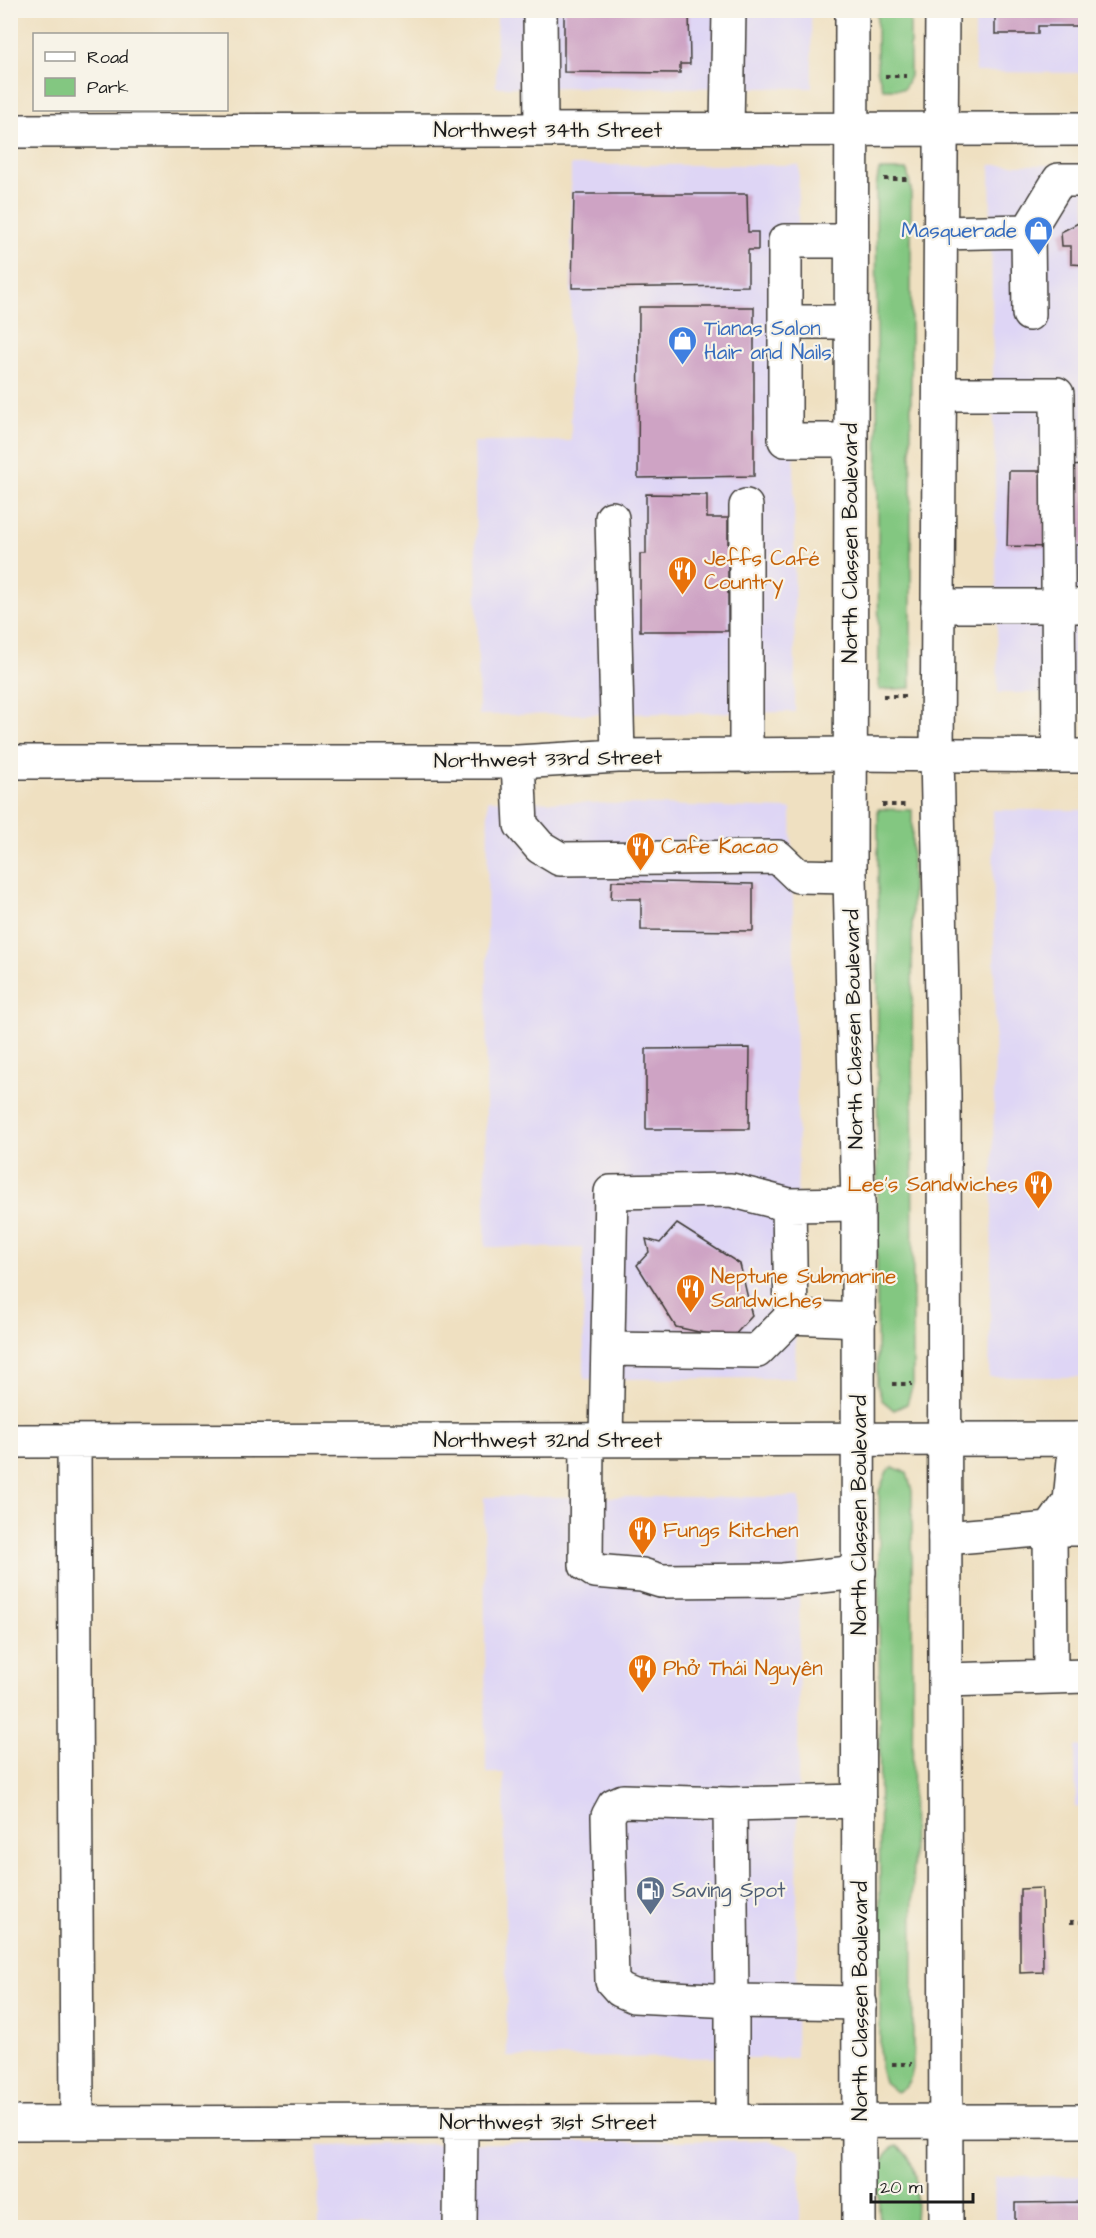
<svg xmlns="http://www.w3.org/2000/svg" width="1096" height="2238" font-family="'Architects Daughter',sans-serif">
  <rect width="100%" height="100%" fill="#f7f3e8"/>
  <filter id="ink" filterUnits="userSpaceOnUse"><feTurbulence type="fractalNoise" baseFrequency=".0167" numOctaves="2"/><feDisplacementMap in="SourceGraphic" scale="12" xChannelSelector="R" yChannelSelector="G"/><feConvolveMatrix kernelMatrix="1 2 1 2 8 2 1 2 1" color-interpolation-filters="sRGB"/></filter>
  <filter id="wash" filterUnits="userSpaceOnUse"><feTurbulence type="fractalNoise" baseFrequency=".008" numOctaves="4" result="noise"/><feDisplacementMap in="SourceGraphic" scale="24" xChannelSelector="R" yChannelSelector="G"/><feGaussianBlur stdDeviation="1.35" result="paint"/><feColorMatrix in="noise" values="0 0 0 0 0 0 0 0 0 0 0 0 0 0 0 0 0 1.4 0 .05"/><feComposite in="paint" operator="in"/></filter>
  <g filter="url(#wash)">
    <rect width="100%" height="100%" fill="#efe0c1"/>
    <path fill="#ded5f5" d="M 497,11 L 811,11 L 812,88 L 496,87 Z
      M 975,11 L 1085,11 L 1085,73 L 975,72 Z
      M 571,165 L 799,165 L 794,478 L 795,712 L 479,715 L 474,442 L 571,441 Z
      M 990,165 L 1085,165 L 1085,693 L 998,693 Z
      M 488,800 L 791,809 L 798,1153 L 795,1378 L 584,1379 L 583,1248 L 485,1247 Z
      M 993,810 L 1085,810 L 1085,1377 L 989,1377 L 995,1043 Z
      M 484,1497 L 800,1497 L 796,2058 L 507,2057 L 504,1773 L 486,1773 Z
      M 1075,1746 L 1085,1746 L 1085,1807 L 1076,1807 Z
      M 767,2140 L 800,2150 L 800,2227 L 319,2227 L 318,2145 Z
      M 994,2176 L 1085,2176 L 1085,2227 L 995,2227 Z"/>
    <path fill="#83c781" stroke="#50724e" stroke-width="1.5" d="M 877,11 L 910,11 L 910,76 L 904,89 L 883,89 L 877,69 Z
      M 879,170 L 907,170 L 911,189 L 911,688 L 879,690 L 876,187 Z
      M 878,809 L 912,810 L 913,1384 L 907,1404 L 894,1410 L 882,1400 L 877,1384 Z
      M 893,1467 L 907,1473 L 912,1491 L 913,2068 C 911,2079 907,2089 896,2092 L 884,2082 L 880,2067 L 879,1491 L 887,1471 Z
      M 897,2146 C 923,2163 915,2200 915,2227 L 880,2227 C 880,2204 870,2155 897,2146 Z"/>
    <g id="blocks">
      <path fill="#cea3c4" d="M 564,10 L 689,10 L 690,64 L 680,64 L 680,73 L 564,72 Z
        M 995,10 L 1086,10 L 1086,26 L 1038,26 L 1038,34 L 995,34 Z
        M 574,194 L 747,194 L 748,232 L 758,232 L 758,250 L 748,250 L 748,286 L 572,288 Z
        M 1086,219 L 1086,265 L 1071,264 L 1071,246 L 1062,246 L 1061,232 Z
        M 639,307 L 754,307 L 754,476 L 638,478 Z
        M 1086,465 L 1086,545 L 1070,545 L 1069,466 Z
        M 1009,471 L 1047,471 L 1046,547 L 1007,546 Z
        M 646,494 L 707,495 L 707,518 L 728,518 L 728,631 L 640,631 L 640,554 L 646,554 Z
        M 612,881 L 753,884 L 753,931 L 641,930 L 641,899 L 611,899 Z
        M 750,1048 L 749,1129 L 646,1129 L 646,1049 Z
        M 677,1224 L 740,1264 L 752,1316 L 731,1339 L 676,1327 L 637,1265 L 649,1252 L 646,1239 L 660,1243 Z
        M 1042,1888 L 1043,1972 L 1020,1973 L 1020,1889 Z
        M 1086,2202 L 1086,2228 L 1015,2228 L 1015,2203 Z"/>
    </g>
  </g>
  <g filter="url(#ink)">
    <use href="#blocks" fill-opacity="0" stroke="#3c3935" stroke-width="1.5"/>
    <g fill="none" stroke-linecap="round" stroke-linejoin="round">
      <defs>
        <path id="minor" d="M 540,10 L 541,130
          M 727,129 L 729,10
          M 10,131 L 1086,129
          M 1028,231 L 1029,314
          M 942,233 L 1028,231 L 1059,180 L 1086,180
          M 785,322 L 850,322
          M 940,394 L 1057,394 L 1059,756
          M 850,440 L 785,440 L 785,241 L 850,241
          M 746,506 L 746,756
          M 612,518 L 618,756
          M 938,606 L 1086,606
          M 10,762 L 518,762 L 618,756 L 851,754 L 1086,756
          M 518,762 L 521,825 L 540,847 L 560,859 L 778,857 L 798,876 L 850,877
          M 789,1205 L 791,1317 L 859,1320
          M 608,1349 L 757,1351 L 791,1317
          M 587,1440 L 586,1565 L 595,1571 L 642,1575 L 661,1581 L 783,1580 L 859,1572
          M 606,1440 L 611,1192 L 731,1190 L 789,1205 L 858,1204
          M 10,1441 L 1086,1439
          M 74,1441 L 77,2122
          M 945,1538 L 1050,1529 L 1086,1529
          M 1051,1677 L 1050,1529 L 1070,1501 L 1076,1439
          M 945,1680 L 1086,1676
          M 859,1801 L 730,1804 L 732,2001 L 860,2003
          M 730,1804 L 623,1801 L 614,1805 L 608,1816 L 612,1981 L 620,1990 L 634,1996 L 732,2001 L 732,2121
          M 10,2123 L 1086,2121
          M 460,2228 L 461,2122"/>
        <path id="major" d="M 852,10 L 850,877 L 858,1204 L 859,2228
          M 942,10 L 937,754 L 944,1094 L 946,2228"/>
      </defs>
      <use href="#minor" stroke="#3c3935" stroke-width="36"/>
      <use href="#major" stroke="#3c3935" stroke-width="36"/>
      <path stroke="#3c3935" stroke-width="4" stroke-dasharray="4.5 4.5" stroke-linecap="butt" d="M 885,76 L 907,76
        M 884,179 L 907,179
        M 883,696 L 905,696
        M 882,805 L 905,805
        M 892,1384 L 912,1384
        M 1070,1922 L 1086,1922
        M 892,2064 L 912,2064"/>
      <use href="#minor" stroke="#fff" stroke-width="33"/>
      <use href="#major" stroke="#fff" stroke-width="33"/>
    </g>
  </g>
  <defs>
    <symbol id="shop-pin" viewBox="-11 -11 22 30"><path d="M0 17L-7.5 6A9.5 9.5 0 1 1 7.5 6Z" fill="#3f7fe0" stroke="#f7f3e8"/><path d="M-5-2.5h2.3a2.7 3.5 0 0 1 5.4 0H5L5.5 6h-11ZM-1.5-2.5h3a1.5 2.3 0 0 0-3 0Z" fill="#fff"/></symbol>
    <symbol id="restaurant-pin" viewBox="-11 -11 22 30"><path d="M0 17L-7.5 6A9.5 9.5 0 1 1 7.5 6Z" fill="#e8710a" stroke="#f7f3e8"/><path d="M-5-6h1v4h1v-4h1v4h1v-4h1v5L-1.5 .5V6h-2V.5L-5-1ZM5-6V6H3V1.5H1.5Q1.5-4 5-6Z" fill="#fff"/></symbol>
    <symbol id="fuel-pin" viewBox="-11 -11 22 30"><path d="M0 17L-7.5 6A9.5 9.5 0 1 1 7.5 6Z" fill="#5c6f8a" stroke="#f7f3e8"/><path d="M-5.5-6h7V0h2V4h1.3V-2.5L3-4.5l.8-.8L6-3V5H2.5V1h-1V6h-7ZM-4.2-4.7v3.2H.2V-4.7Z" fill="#fff"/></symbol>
  </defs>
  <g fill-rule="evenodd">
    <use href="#shop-pin" x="1022" y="214" width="33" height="45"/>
    <use href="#shop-pin" x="666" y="324" width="33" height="45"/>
    <use href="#restaurant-pin" x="666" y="554" width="33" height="45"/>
    <use href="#restaurant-pin" x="624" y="830" width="33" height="45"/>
    <use href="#restaurant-pin" x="1022" y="1168" width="33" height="45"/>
    <use href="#restaurant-pin" x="674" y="1272" width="33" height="45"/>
    <use href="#restaurant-pin" x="626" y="1514" width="33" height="45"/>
    <use href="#restaurant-pin" x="626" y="1652" width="33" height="45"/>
    <use href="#fuel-pin" x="634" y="1874" width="33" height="45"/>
  </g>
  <g text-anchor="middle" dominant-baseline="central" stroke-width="4.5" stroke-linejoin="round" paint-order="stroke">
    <g font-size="21" fill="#1c1c1c" stroke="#f7f3e8">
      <text x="548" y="130">Northwest 34th Street</text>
      <text transform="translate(850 543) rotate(-90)">North Classen Boulevard</text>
      <text transform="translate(548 759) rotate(-1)">Northwest 33rd Street</text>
      <text transform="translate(854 1029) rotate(-91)">North Classen Boulevard</text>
      <text x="548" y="1440">Northwest 32nd Street</text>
      <text transform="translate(859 1515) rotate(-90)">North Classen Boulevard</text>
      <text transform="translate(860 2001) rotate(-90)">North Classen Boulevard</text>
      <text x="548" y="2122">Northwest 31st Street</text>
    </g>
    <g font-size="21" fill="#366cbe" stroke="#f7f3e8" text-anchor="end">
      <text x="1017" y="230">Masquerade</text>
      <text x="704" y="328" text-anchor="start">Tianas Salon<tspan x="704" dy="24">Hair and Nails</tspan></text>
    </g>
    <g font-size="21" fill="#c56008" stroke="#f7f3e8" text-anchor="start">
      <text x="704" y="558">Jeffs Café<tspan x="704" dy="24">Country</tspan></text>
      <text x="661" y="846">Cafe Kacao</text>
      <text x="1018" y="1184" text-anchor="end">Lee's Sandwiches</text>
      <text x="711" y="1276">Neptune Submarine<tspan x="711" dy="24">Sandwiches</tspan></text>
      <text x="663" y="1530">Fungs Kitchen</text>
      <text x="663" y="1668">Phở Thái Nguyên</text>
    </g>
    <g font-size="21" fill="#4e5e75" stroke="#f7f3e8" text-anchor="start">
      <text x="672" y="1890">Saving Spot</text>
    </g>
  </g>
  <rect width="1096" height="2238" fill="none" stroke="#f7f3e8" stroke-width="36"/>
  <rect x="33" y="33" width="195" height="78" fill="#f7f3e8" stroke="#9f9d96" stroke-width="1.5"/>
  <rect x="45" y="52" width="30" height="9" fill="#ffffff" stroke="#9f9d96" stroke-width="1.5"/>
  <text x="87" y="63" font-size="18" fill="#1c1c1c">Road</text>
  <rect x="45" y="78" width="30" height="18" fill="#83c781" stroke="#9f9d96" stroke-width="1.5"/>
  <text x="87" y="93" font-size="18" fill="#1c1c1c">Park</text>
  <path d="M871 2193v9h102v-9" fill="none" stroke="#1c1c1c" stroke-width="3"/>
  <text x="880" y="2193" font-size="18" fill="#1c1c1c" stroke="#f7f3e8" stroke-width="4.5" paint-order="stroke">20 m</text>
</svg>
